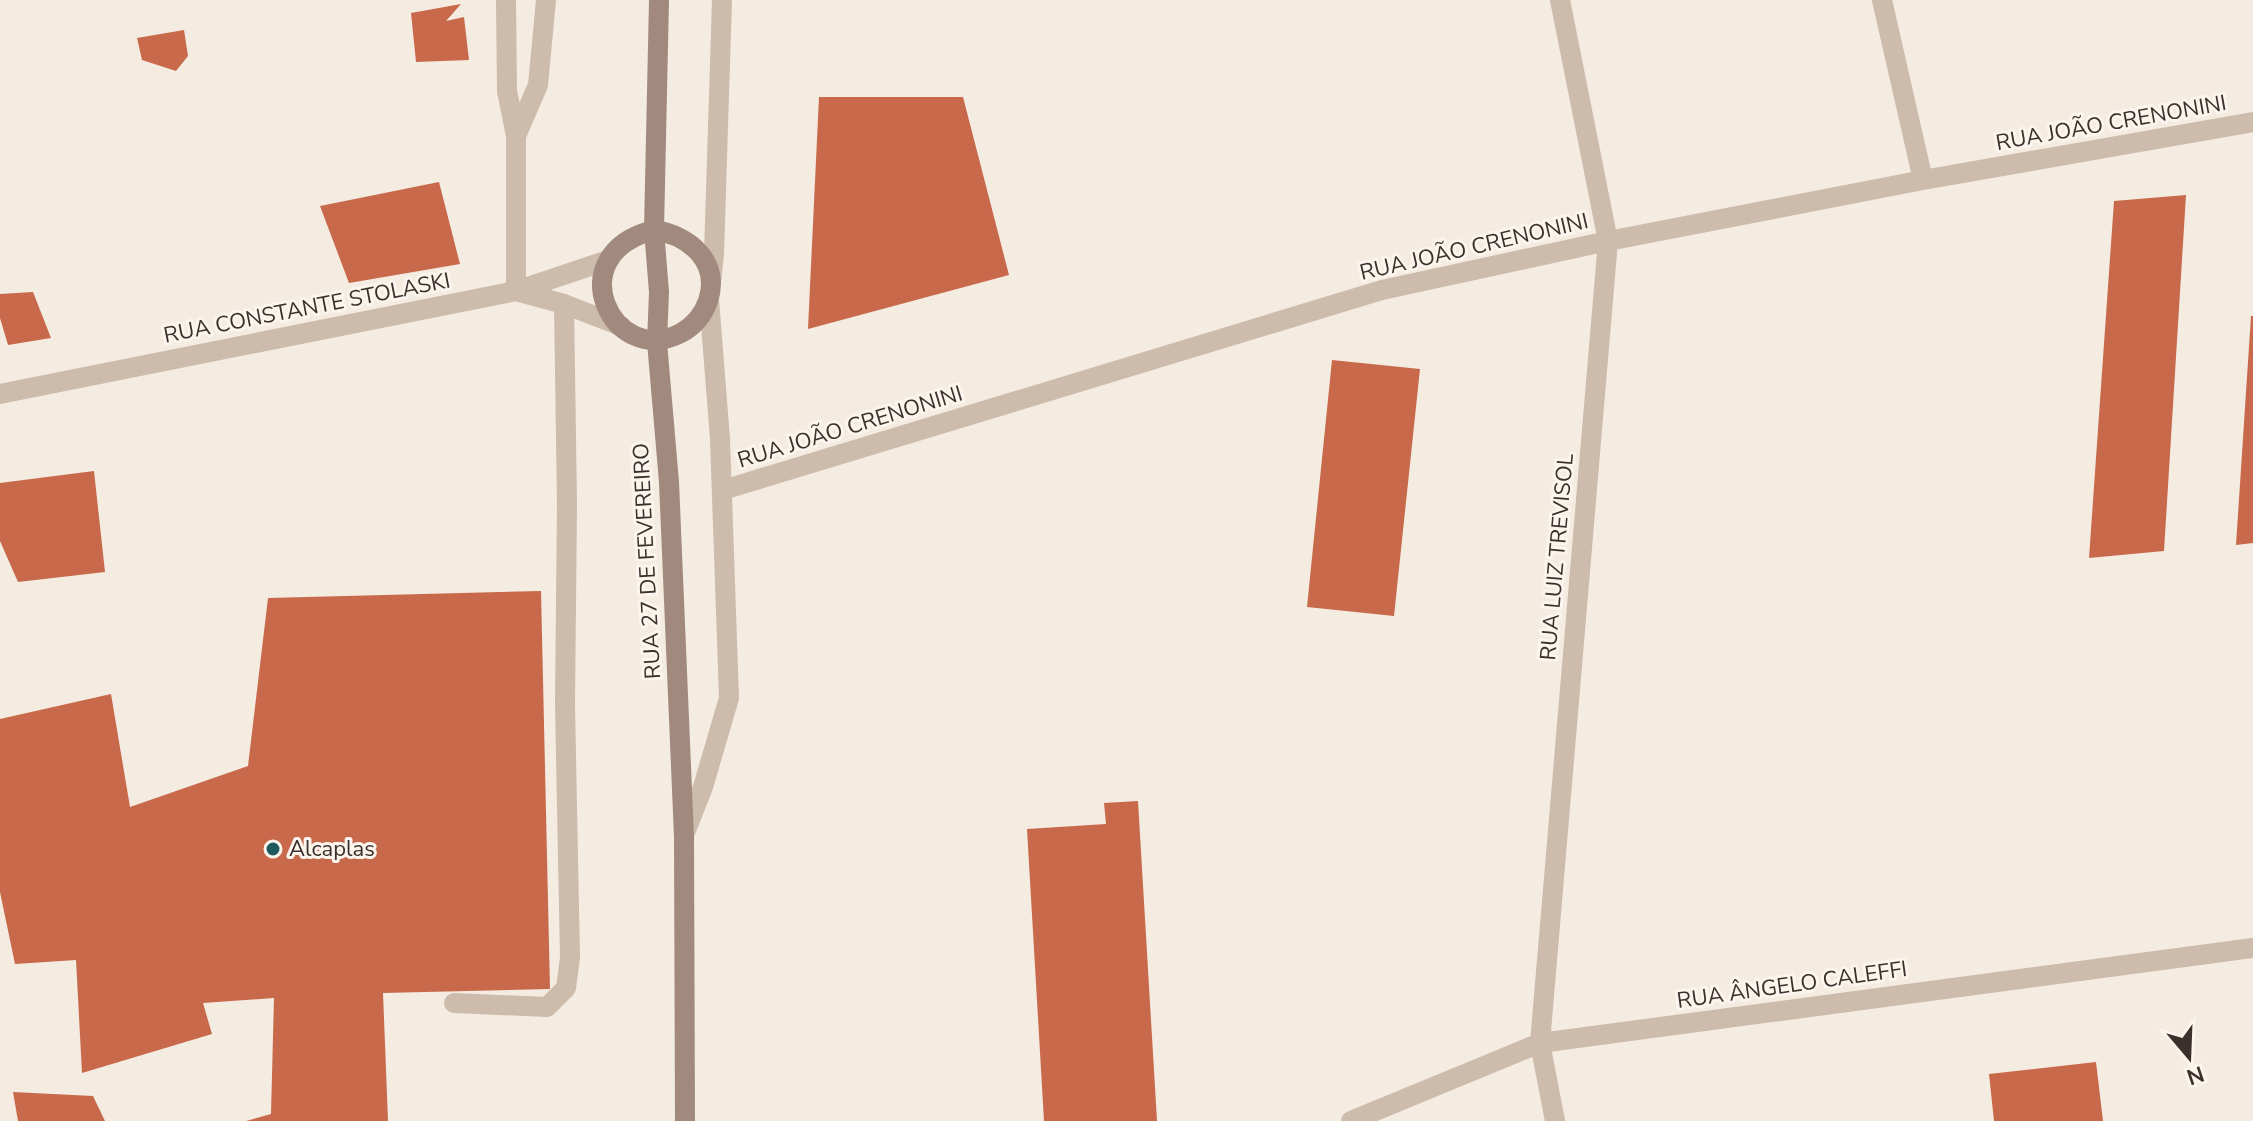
<svg xmlns="http://www.w3.org/2000/svg" width="2253" height="1121" font-family="'Nunito Sans',sans-serif">
  <rect width="100%" height="100%" fill="#f4ebe1"/>
  <path fill="#c8694b" d="M 461,4 L 446,21 L 464,17 L 469,60 L 416,62 L 411,13 Z
    M 184,30 L 188,56 L 176,71 L 142,60 L 137,38 Z
    M 819,97 L 963,97 L 1009,275 L 808,329 Z
    M 439,182 L 460,264 L 349,283 L 320,206 Z
    M 2186,195 L 2164,551 L 2089,558 L 2114,201 Z
    M 33,292 L 51,338 L 8,345 L 0,318 L 0,294 Z
    M 2251,316 L 2253,316 L 2253,543 L 2236,545 Z
    M 1332,360 L 1420,369 L 1394,616 L 1307,607 Z
    M 94,471 L 105,572 L 18,582 L 0,541 L 0,483 Z
    M 541,591 L 550,989 L 383,993 L 388,1121 L 246,1121 L 271,1114 L 274,998 L 203,1003 L 212,1034 L 82,1073 L 76,960 L 15,964 L 0,892 L 0,719 L 111,694 L 130,807 L 248,766 L 268,598 Z
    M 1138,801 L 1157,1121 L 1044,1121 L 1027,829 L 1106,824 L 1104,803 Z
    M 2096,1062 L 2103,1121 L 1994,1121 L 1989,1074 Z
    M 13,1092 L 93,1096 L 105,1121 L 18,1121 Z"/>
  <g fill="none" stroke-linecap="round" stroke-linejoin="round">
    <path stroke="#cdbbac" stroke-width="20" d="M 454,1003 L 547,1007 L 566,988 L 570,958 L 565,704 L 567,504 L 564,304"/>
    <path stroke="#cdbbac" stroke-width="20" d="M 506,0 L 507,91 L 516,136 L 516,291
      M 1882,0 L 1923,180
      M 516,136 L 538,85 L 546,0
      M 711,282 L 714,254 L 722,0
      M 723,490 L 1382,290 L 1608,241 L 1923,180 L 2253,122
      M 684,835 L 703,787 L 729,698 L 720,439 L 709,299
      M 1351,1121 L 1540,1043 L 2253,948
      M 1555,1121 L 1540,1043 L 1608,241 L 1560,0"/>
    <path stroke="#cdbbac" stroke-width="20" d="M 516,291 L 608,260
      M 0,394 L 516,291 L 564,304 L 621,326"/>
    <path stroke="#a18a7d" stroke-width="20" d="M 659,0 L 654,230 L 659,292 L 657,342 L 669,482 L 684,837 L 685,1121
      M 654,230 C 689,235 721,262 708,301 C 703,315 694,326 681,333 C 612,369 558,254 654,230 Z"/>
  </g>
  <circle fill="#1f5a5e" stroke="#fbf5ee" stroke-width="3" cx="273" cy="849" r="8"/>
  <g text-anchor="middle" dominant-baseline="central" stroke-width="6" stroke-linejoin="round" paint-order="stroke">
    <g font-size="22" fill="#3b302b" stroke="#fbf5ee">
      <text transform="translate(2111 123) rotate(-10)">RUA JOÃO CRENONINI</text>
      <text transform="translate(1474 247) rotate(-13)">RUA JOÃO CRENONINI</text>
      <text transform="translate(307 308) rotate(-11)">RUA CONSTANTE STOLASKI</text>
      <text transform="translate(850 427) rotate(-17)">RUA JOÃO CRENONINI</text>
      <text transform="translate(1557 557) rotate(-85)">RUA LUIZ TREVISOL</text>
      <text transform="translate(647 561) rotate(-93)">RUA 27 DE FEVEREIRO</text>
      <text transform="translate(1792 985) rotate(-8)">RUA ÂNGELO CALEFFI</text>
    </g>
    <g font-size="22" fill="#3b302b" stroke="#fbf5ee" text-anchor="start">
      <text x="289" y="849">Alcaplas</text>
    </g>
  </g>
  <g transform="translate(2189 1057) rotate(161)" stroke="#fbf5ee" stroke-width="6" paint-order="stroke">
  <path d="M0-6L14 30L0 20L-14 30Z" fill="#3b302b"/>
  <text y="-12" font-size="22" font-weight="bold" text-anchor="middle" fill="#3b302b">N</text>
  </g>
</svg>
